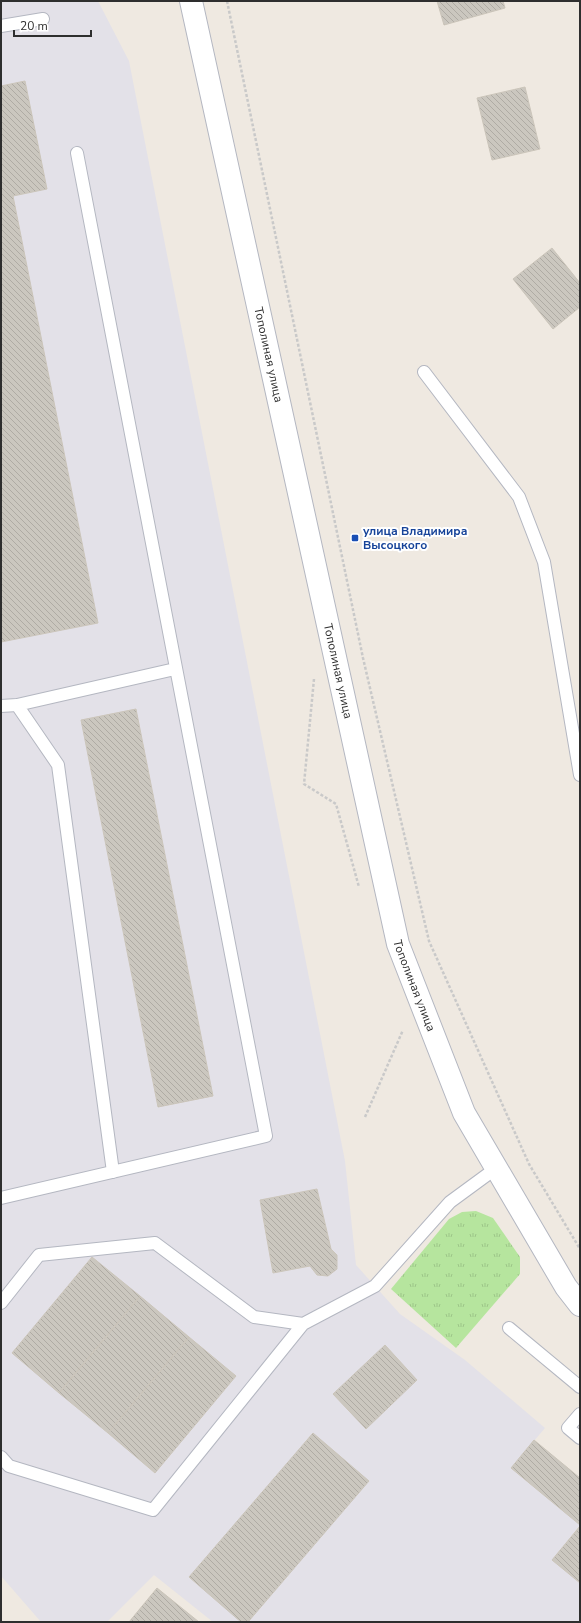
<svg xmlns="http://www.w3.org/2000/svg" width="581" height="1623" font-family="'Nunito Sans',sans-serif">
  <defs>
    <pattern id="grass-tufts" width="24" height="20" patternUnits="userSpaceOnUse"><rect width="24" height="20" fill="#b6e59e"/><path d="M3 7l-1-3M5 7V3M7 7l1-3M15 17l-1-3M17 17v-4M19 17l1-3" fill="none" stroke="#9dc588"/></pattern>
    <pattern id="building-back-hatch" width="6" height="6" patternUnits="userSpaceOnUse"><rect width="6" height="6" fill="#cbc7bf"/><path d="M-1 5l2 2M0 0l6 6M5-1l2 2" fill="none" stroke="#afaba4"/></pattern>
  </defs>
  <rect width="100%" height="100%" fill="#efe9e1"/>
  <path fill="#e3e1e8" d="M 1,1 L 98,1 L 129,61 L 345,1161 L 356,1265 L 400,1314 L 465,1360 L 545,1428 L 511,1468 L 580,1525 L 552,1560 L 580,1583 L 580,1622 L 213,1622 L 154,1575 L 107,1622 L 41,1622 L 1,1576 Z"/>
  <path fill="url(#grass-tufts)" d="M 476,1211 L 493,1218 L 520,1257 L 520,1274 L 456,1348 L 391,1289 L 449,1219 L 462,1212 Z"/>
  <path fill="url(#building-back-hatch)" stroke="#cbc5ba" d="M 437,1 L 503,1 L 505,8 L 444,25 Z
    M 25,81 L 47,189 L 13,196 L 98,623 L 1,642 L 1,86 Z
    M 525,87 L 540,149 L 492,160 L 477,98 Z
    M 552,248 L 580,283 L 580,307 L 553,329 L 513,279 Z
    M 136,709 L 213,1096 L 158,1107 L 81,720 Z
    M 317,1189 L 331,1249 L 337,1255 L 337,1269 L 328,1276 L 317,1275 L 310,1266 L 273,1273 L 260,1200 Z
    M 92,1257 L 140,1296 L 59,1393 L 12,1353 Z
    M 140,1296 L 189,1337 L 108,1433 L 59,1393 Z
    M 189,1337 L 236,1376 L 155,1473 L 108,1433 Z
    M 385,1345 L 417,1380 L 366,1429 L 333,1394 Z
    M 313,1433 L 369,1481 L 248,1622 L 241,1622 L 189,1577 Z
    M 534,1440 L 580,1478 L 580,1525 L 511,1468 Z
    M 580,1526 L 580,1583 L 552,1560 Z
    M 157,1588 L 199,1622 L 129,1622 Z"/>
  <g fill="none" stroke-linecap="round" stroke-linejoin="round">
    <defs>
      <path id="service" d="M 1,26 L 43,19
        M 424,372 L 519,497 L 544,562 L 580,775
        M 17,705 L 58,765 L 113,1172
        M 1,706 L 17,705 L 175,669
        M 1,1198 L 266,1136 L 77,153
        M 1,1303 L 39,1255 L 155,1243 L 254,1317 L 303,1324
        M 509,1328 L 580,1387
        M 580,1414 L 568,1428 L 580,1438
        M 1,1457 L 9,1466 L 153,1510 L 303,1324 L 375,1286 L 450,1202 L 495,1169"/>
      <g id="secondary">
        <path id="s1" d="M 191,1 L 398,944 L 464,1113 L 566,1287 L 580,1305"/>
      </g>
    </defs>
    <use href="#service" stroke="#b4b7c1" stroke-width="14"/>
    <use href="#secondary" stroke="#b4b7c1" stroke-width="24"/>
    <path stroke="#c9c9c9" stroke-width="2.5" stroke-dasharray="3 2" stroke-linecap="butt" d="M 227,1 L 363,658 L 429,941 L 529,1164 L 580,1249
      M 314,679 L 304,784 L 336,804 L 359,887
      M 365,1117 L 403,1030"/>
    <use href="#service" stroke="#fff" stroke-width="12"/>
    <use href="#secondary" stroke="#fff" stroke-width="22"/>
  </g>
  <rect fill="#1a4fb4" stroke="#fff" stroke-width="1.5" x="351" y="534" width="8" height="8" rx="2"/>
  <g text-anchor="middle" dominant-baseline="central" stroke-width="4" stroke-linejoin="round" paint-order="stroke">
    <g font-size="12" fill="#2e2e2e" stroke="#fff">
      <text stroke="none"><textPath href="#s1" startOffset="362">Тополиная улица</textPath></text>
      <text stroke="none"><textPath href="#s1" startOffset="686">Тополиная улица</textPath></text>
      <text stroke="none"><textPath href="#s1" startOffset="1010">Тополиная улица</textPath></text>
    </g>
    <g font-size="12" font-weight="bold" fill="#164399" stroke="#fff" text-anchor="start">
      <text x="363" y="531">улица Владимира<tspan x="363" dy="14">Высоцкого</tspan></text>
    </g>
  </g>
  <rect width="581" height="1623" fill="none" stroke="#2e2e2e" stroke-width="4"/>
  <path d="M14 30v6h77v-6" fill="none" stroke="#2e2e2e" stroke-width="2"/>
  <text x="20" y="30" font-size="12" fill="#2e2e2e" stroke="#ffffff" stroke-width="3" paint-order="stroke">20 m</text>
</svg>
